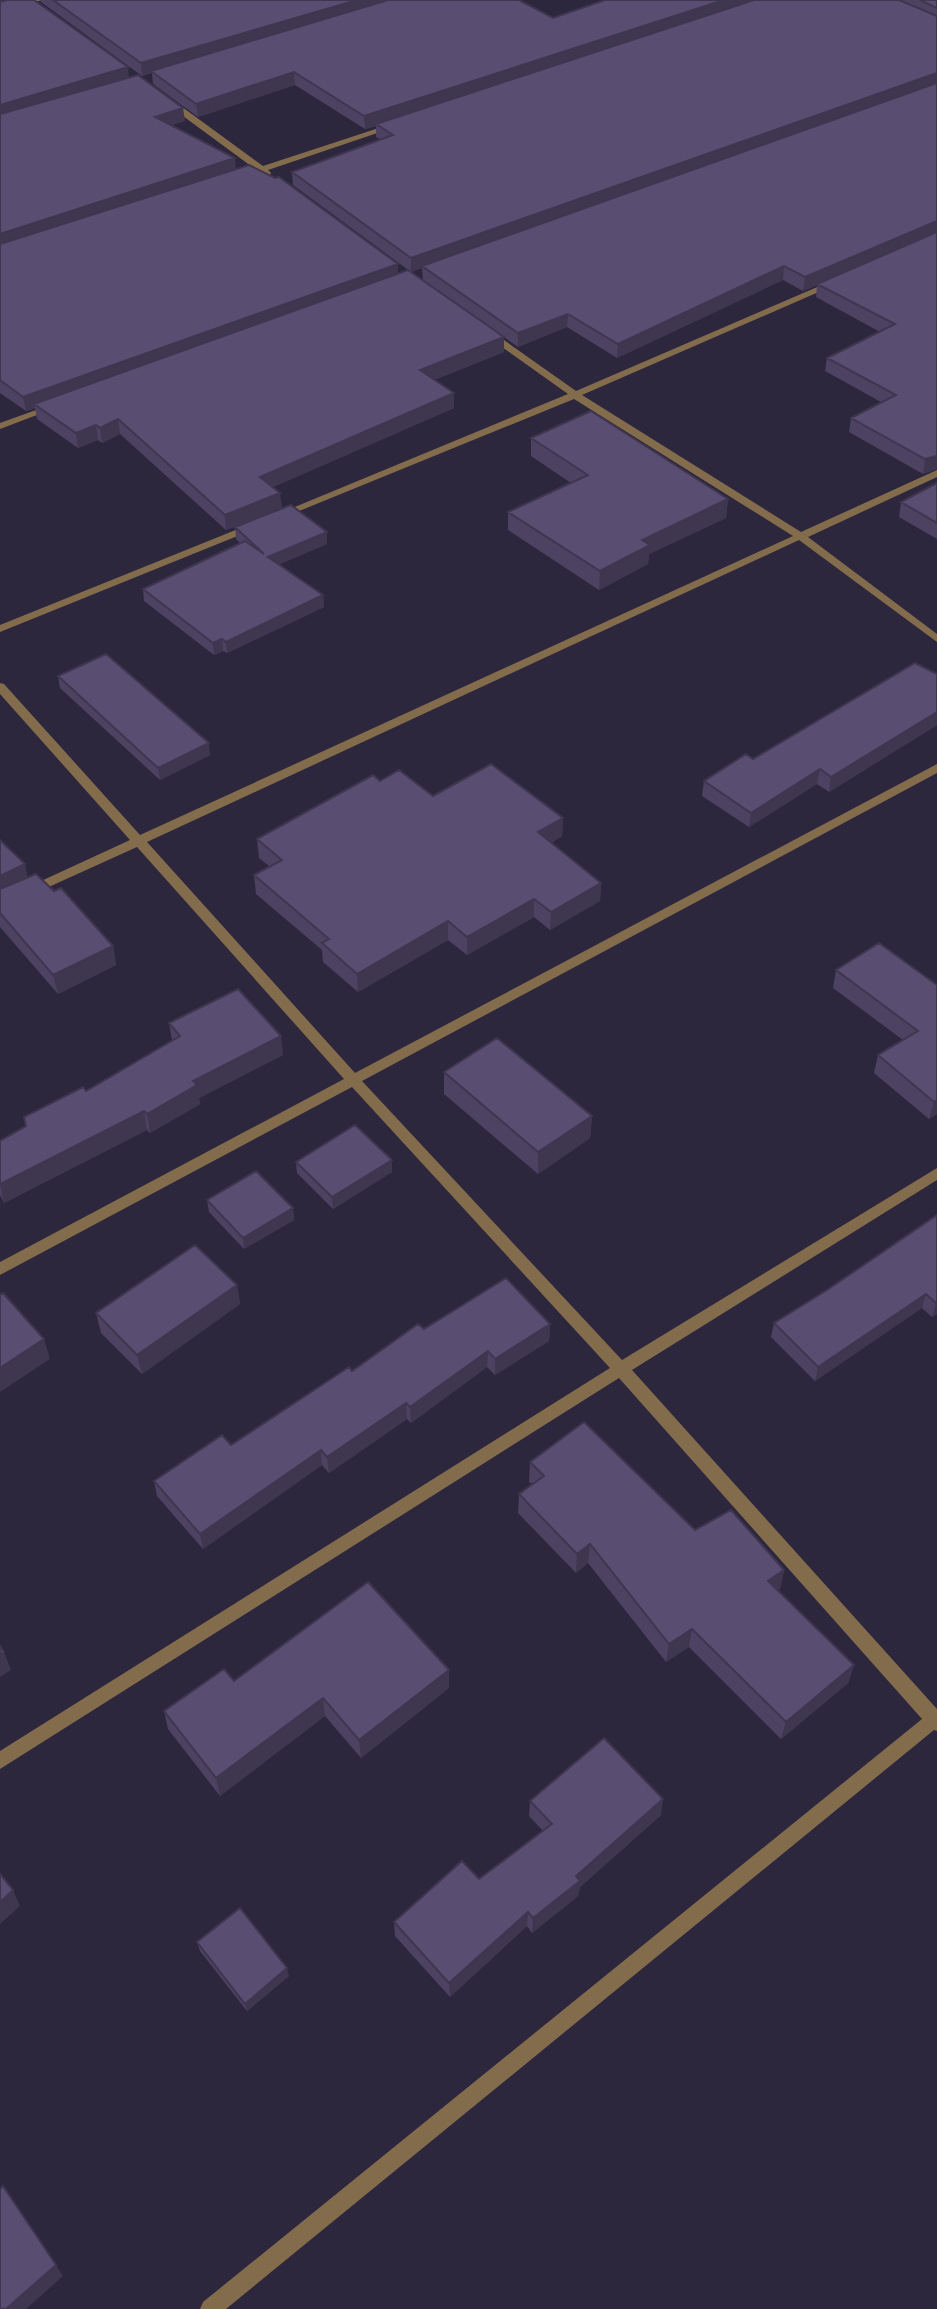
<svg xmlns="http://www.w3.org/2000/svg" width="937" height="2309" font-family="'Nunito Sans',sans-serif">
  <rect width="100%" height="100%" fill="#2d273e"/>
  <g fill="none" stroke-linecap="round" stroke-linejoin="round">
    <path fill="#836c4c" fill-rule="evenodd" d="M 29,0 L 42,0 L 0,12 L 0,8 Z
      M 168,101 L 174,101 L 263,166 L 391,124 L 398,126 L 268,170 L 271,173 L 270,175 L 261,172 L 244,178 L 240,175 L 241,173 L 255,169 L 168,105 Z
      M 829,282 L 837,284 L 582,395 L 801,532 L 937,470 L 937,477 L 808,537 L 937,634 L 937,642 L 799,540 L 147,842 L 355,1073 L 937,764 L 937,773 L 362,1081 L 622,1360 L 937,1168 L 937,1180 L 632,1370 L 937,1709 L 937,1731 L 934,1730 L 226,2309 L 200,2309 L 203,2302 L 922,1719 L 619,1378 L 0,1769 L 0,1751 L 610,1368 L 352,1087 L 0,1275 L 0,1262 L 344,1079 L 137,847 L 0,909 L 0,900 L 130,840 L 0,694 L 0,683 L 4,684 L 140,835 L 793,536 L 574,399 L 282,518 L 278,519 L 273,516 L 568,394 L 488,337 L 488,333 L 494,333 L 576,391 Z
      M 50,405 L 58,407 L 0,429 L 0,423 Z
      M 253,523 L 257,524 L 257,528 L 0,632 L 0,625 Z"/>
  </g>
  <path fill="#4d4262" d="M 0,0 L 129,78 L 185,121 L 171,125 L 236,168 L 398,264 L 398,274 L 504,352 L 434,380 L 454,393 L 454,408 L 273,487 L 282,508 L 226,530 L 120,434 L 102,443 L 98,440 L 78,448 L 37,419 L 35,408 L 26,411 L 0,393 Z
    M 40,0 L 519,0 L 553,18 L 605,0 L 937,0 L 937,469 L 923,474 L 849,432 L 851,418 L 881,402 L 825,371 L 827,358 L 880,332 L 816,297 L 817,285 L 803,291 L 783,280 L 617,358 L 567,327 L 518,347 L 423,280 L 422,268 L 411,272 L 293,185 L 292,172 L 380,139 L 376,137 L 376,126 L 365,129 L 295,85 L 198,117 L 153,84 L 152,73 L 142,76 L 41,2 Z
    M 531,438 L 728,499 L 726,518 L 649,554 L 648,564 L 599,590 L 508,530 L 508,512 L 571,483 L 531,456 Z
    M 937,483 L 937,539 L 899,517 L 901,502 Z
    M 235,527 L 327,532 L 327,544 L 279,564 L 323,595 L 324,607 L 227,653 L 223,651 L 214,655 L 144,601 L 143,589 L 240,543 L 236,539 Z
    M 937,674 L 937,725 L 829,792 L 817,784 L 749,827 L 702,796 L 704,781 Z
    M 58,676 L 210,755 L 160,780 L 60,688 Z
    M 380,781 L 433,796 L 563,818 L 562,836 L 551,843 L 601,883 L 600,901 L 550,930 L 534,917 L 467,955 L 448,940 L 358,992 L 323,962 L 322,950 L 256,894 L 254,875 L 269,866 L 259,858 L 257,839 Z
    M 0,840 L 28,877 L 113,946 L 116,965 L 58,994 L 0,927 Z
    M 836,970 L 937,985 L 937,1114 L 929,1119 L 874,1073 L 878,1055 L 903,1040 L 833,988 Z
    M 169,1023 L 283,1055 L 199,1098 L 200,1104 L 150,1133 L 147,1130 L 4,1203 L 0,1195 L 0,1141 L 172,1040 Z
    M 444,1072 L 592,1116 L 590,1138 L 538,1174 L 444,1094 Z
    M 296,1162 L 392,1172 L 333,1209 L 297,1173 Z
    M 207,1200 L 293,1208 L 294,1220 L 244,1249 L 209,1212 Z
    M 937,1215 L 937,1314 L 932,1317 L 922,1308 L 815,1381 L 771,1337 L 774,1323 L 827,1290 Z
    M 237,1285 L 240,1304 L 142,1374 L 101,1333 L 96,1313 Z
    M 550,1324 L 549,1341 L 495,1375 L 487,1367 L 411,1423 L 407,1419 L 329,1473 L 322,1465 L 203,1549 L 157,1496 L 154,1481 L 231,1445 L 352,1371 L 424,1329 Z
    M 530,1462 L 695,1530 L 784,1570 L 780,1589 L 777,1590 L 854,1665 L 848,1683 L 781,1739 L 689,1647 L 666,1662 L 588,1563 L 576,1573 L 518,1513 L 519,1494 L 532,1484 L 529,1482 Z
    M 449,1670 L 449,1688 L 361,1758 L 325,1716 L 220,1796 L 168,1729 L 164,1711 L 234,1681 Z
    M 530,1801 L 661,1815 L 580,1887 L 578,1896 L 532,1933 L 527,1926 L 450,1997 L 395,1936 L 394,1922 L 479,1879 L 543,1831 L 529,1816 Z
    M 197,1942 L 289,1976 L 247,2011 L 200,1951 Z"/>
  <path fill="#3f3650" d="M 357,0 L 400,0 L 151,71 L 152,73 L 142,76 L 141,63 Z
    M 724,0 L 762,0 L 376,124 L 376,126 L 365,129 L 364,116 Z
    M 128,67 L 129,80 L 0,118 L 0,105 Z
    M 294,72 L 295,85 L 198,117 L 196,104 Z
    M 937,73 L 937,85 L 422,266 L 422,268 L 411,272 L 411,258 Z
    M 183,108 L 185,121 L 157,130 L 155,117 Z
    M 235,158 L 236,171 L 0,248 L 0,234 Z
    M 937,221 L 937,234 L 803,291 L 805,277 Z
    M 398,264 L 398,277 L 34,404 L 35,408 L 26,411 L 23,397 Z
    M 784,266 L 783,280 L 617,358 L 618,344 Z
    M 568,314 L 567,327 L 518,347 L 518,333 Z
    M 504,337 L 504,352 L 421,385 L 420,370 Z
    M 454,393 L 454,408 L 262,492 L 260,477 Z
    M 118,419 L 120,434 L 102,443 L 100,428 Z
    M 96,425 L 98,440 L 78,448 L 76,433 Z
    M 937,456 L 937,469 L 923,474 L 925,459 Z
    M 280,493 L 282,508 L 226,530 L 225,515 Z
    M 728,499 L 726,518 L 649,554 L 648,564 L 599,590 L 600,571 L 642,540 Z
    M 327,532 L 327,544 L 269,569 L 268,557 Z
    M 323,595 L 324,607 L 227,653 L 226,642 Z
    M 222,639 L 223,651 L 214,655 L 213,643 Z
    M 937,712 L 937,725 L 829,792 L 831,777 Z
    M 209,743 L 210,755 L 160,780 L 158,768 Z
    M 820,769 L 817,784 L 749,827 L 751,813 Z
    M 563,818 L 562,836 L 537,851 L 538,832 Z
    M 25,864 L 29,884 L 0,897 L 0,876 Z
    M 601,883 L 600,901 L 550,930 L 551,912 Z
    M 534,899 L 534,917 L 467,955 L 467,937 Z
    M 448,921 L 448,940 L 358,992 L 357,974 Z
    M 113,946 L 116,965 L 58,994 L 53,975 Z
    M 281,1036 L 283,1055 L 199,1098 L 200,1104 L 150,1133 L 147,1114 L 193,1081 Z
    M 937,1100 L 937,1114 L 929,1119 L 934,1102 Z
    M 144,1111 L 147,1130 L 4,1203 L 0,1184 Z
    M 592,1116 L 590,1138 L 538,1174 L 538,1152 Z
    M 392,1160 L 392,1172 L 333,1209 L 332,1197 Z
    M 293,1208 L 294,1220 L 244,1249 L 243,1238 Z
    M 237,1285 L 240,1304 L 142,1374 L 137,1355 Z
    M 926,1294 L 922,1308 L 815,1381 L 818,1367 Z
    M 937,1302 L 937,1314 L 932,1317 L 936,1303 Z
    M 550,1324 L 549,1341 L 495,1375 L 495,1359 Z
    M 44,1339 L 50,1359 L 0,1392 L 0,1368 Z
    M 488,1351 L 487,1367 L 411,1423 L 410,1407 Z
    M 406,1403 L 407,1419 L 329,1473 L 327,1457 Z
    M 321,1450 L 322,1465 L 203,1549 L 200,1534 Z
    M 590,1544 L 588,1563 L 576,1573 L 577,1554 Z
    M 784,1570 L 780,1589 L 763,1599 L 768,1581 Z
    M 692,1629 L 689,1647 L 666,1662 L 669,1644 Z
    M 4,1652 L 11,1670 L 0,1677 L 0,1654 Z
    M 854,1665 L 848,1683 L 781,1739 L 786,1722 Z
    M 449,1670 L 449,1688 L 361,1758 L 359,1740 Z
    M 323,1698 L 325,1716 L 220,1796 L 216,1778 Z
    M 663,1799 L 661,1815 L 580,1887 L 578,1896 L 532,1933 L 533,1918 L 576,1876 Z
    M 13,1890 L 20,1906 L 0,1924 L 0,1902 Z
    M 528,1912 L 527,1926 L 450,1997 L 449,1983 Z
    M 287,1968 L 289,1976 L 247,2011 L 245,2004 Z
    M 56,2265 L 63,2276 L 26,2309 L 6,2309 Z"/>
  <path fill="#5a4d72" stroke="#3f3650" stroke-width="2" d="M 7,0 L 34,0 L 128,67 L 0,105 L 0,2 Z
    M 53,0 L 357,0 L 141,63 Z
    M 388,0 L 519,0 L 553,18 L 605,0 L 724,0 L 364,116 L 294,72 L 196,104 L 151,71 Z
    M 754,0 L 899,0 L 937,16 L 937,73 L 411,258 L 292,172 L 393,135 L 376,124 Z
    M 920,0 L 937,0 L 937,8 Z
    M 138,75 L 183,108 L 155,117 L 235,158 L 0,234 L 0,114 Z
    M 937,83 L 937,221 L 805,277 L 784,266 L 618,344 L 568,314 L 518,333 L 422,266 Z
    M 249,165 L 275,178 L 279,177 L 398,264 L 23,397 L 0,380 L 0,244 Z
    M 937,232 L 937,456 L 925,459 L 851,418 L 896,395 L 827,358 L 895,324 L 817,284 Z
    M 408,270 L 504,337 L 420,370 L 454,393 L 260,477 L 280,493 L 225,515 L 118,419 L 100,428 L 96,425 L 76,433 L 34,404 Z
    M 591,411 L 728,499 L 642,540 L 650,545 L 600,571 L 508,512 L 588,475 L 531,438 Z
    M 937,483 L 937,523 L 901,502 Z
    M 291,505 L 327,532 L 268,557 L 323,595 L 226,642 L 222,639 L 213,643 L 143,589 L 245,541 L 264,554 L 235,527 Z
    M 106,654 L 209,743 L 158,768 L 58,676 Z
    M 915,663 L 937,674 L 937,712 L 831,777 L 820,769 L 751,813 L 704,781 L 746,754 L 753,759 Z
    M 491,764 L 563,818 L 538,832 L 601,883 L 551,912 L 534,899 L 467,937 L 448,921 L 357,974 L 322,943 L 329,939 L 254,875 L 282,860 L 257,839 L 373,775 L 380,781 L 399,770 L 433,796 Z
    M 0,840 L 25,864 L 0,876 Z
    M 36,874 L 54,891 L 61,888 L 113,946 L 53,975 L 0,913 L 0,889 Z
    M 879,943 L 937,985 L 937,1100 L 934,1102 L 878,1055 L 918,1031 L 836,970 Z
    M 238,989 L 281,1036 L 193,1081 L 197,1085 L 147,1114 L 144,1111 L 0,1184 L 0,1141 L 26,1126 L 24,1117 L 83,1087 L 86,1091 L 180,1036 L 169,1023 Z
    M 497,1038 L 592,1116 L 538,1152 L 444,1072 Z
    M 355,1125 L 392,1160 L 332,1197 L 296,1162 Z
    M 256,1171 L 293,1208 L 243,1238 L 207,1200 Z
    M 937,1215 L 937,1302 L 936,1303 L 926,1294 L 818,1367 L 774,1323 L 827,1290 Z
    M 195,1245 L 237,1285 L 137,1355 L 96,1313 Z
    M 506,1278 L 550,1324 L 495,1359 L 488,1351 L 410,1407 L 406,1403 L 327,1457 L 321,1450 L 200,1534 L 154,1481 L 222,1435 L 231,1445 L 349,1367 L 352,1371 L 418,1324 L 424,1329 Z
    M 3,1293 L 44,1339 L 0,1368 L 0,1295 Z
    M 584,1422 L 695,1530 L 731,1510 L 784,1570 L 768,1581 L 854,1665 L 786,1722 L 692,1629 L 669,1644 L 590,1544 L 577,1554 L 519,1494 L 544,1476 L 530,1462 Z
    M 368,1582 L 449,1670 L 359,1740 L 323,1698 L 216,1778 L 164,1711 L 224,1669 L 234,1681 Z
    M 0,1646 L 4,1652 L 0,1654 Z
    M 604,1738 L 663,1799 L 576,1876 L 580,1881 L 533,1918 L 528,1912 L 449,1983 L 394,1922 L 462,1861 L 479,1879 L 552,1824 L 530,1801 Z
    M 0,1874 L 13,1890 L 0,1902 Z
    M 240,1908 L 287,1968 L 245,2004 L 197,1942 Z
    M 3,2186 L 56,2265 L 6,2309 L 0,2309 L 0,2189 Z"/>
</svg>
